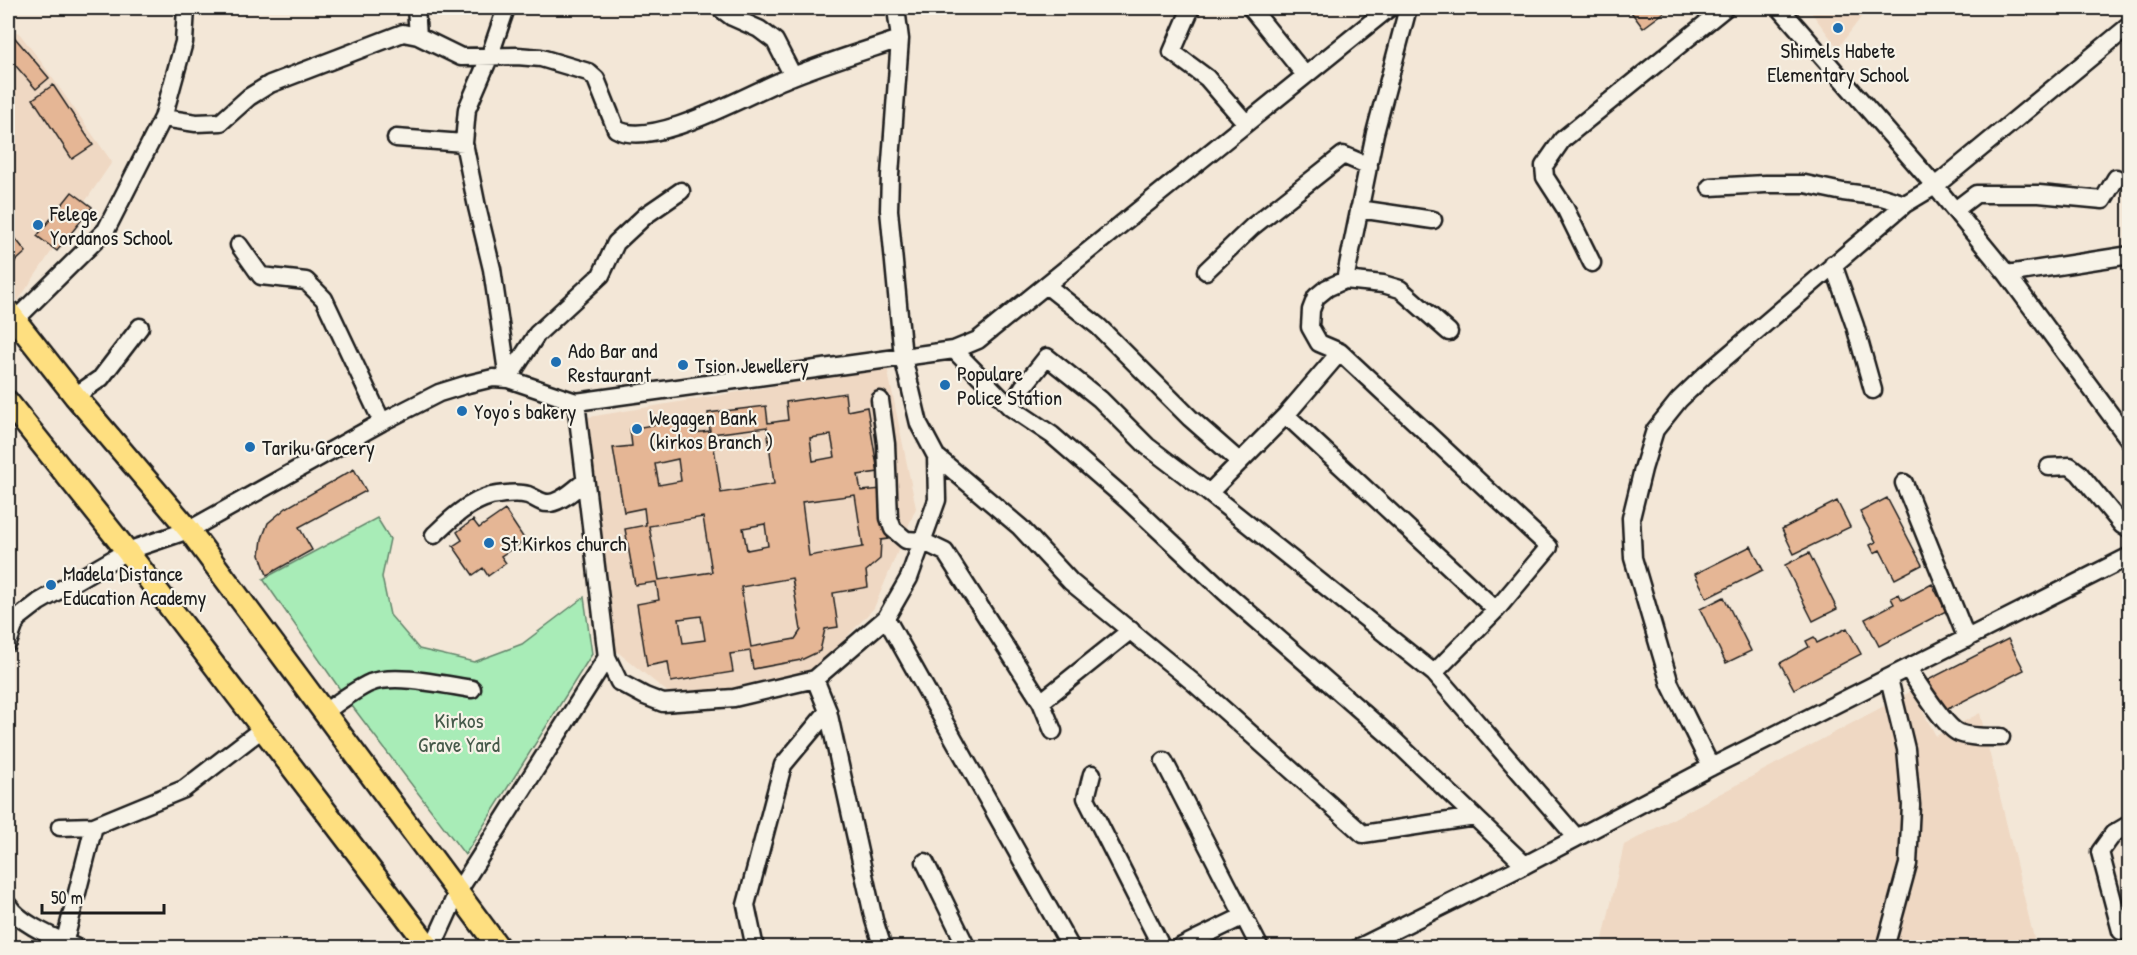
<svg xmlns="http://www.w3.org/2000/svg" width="2137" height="955" font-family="'Patrick Hand',sans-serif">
  <rect width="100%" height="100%" fill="#f3e7d7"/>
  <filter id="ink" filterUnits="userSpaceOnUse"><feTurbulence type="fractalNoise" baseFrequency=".0167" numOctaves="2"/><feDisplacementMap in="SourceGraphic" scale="12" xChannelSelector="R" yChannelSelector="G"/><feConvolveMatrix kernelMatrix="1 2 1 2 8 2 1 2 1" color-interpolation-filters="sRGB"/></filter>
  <g filter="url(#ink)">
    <path fill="#efd8c3" d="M 1808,8 L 1868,8 L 1838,48 Z
      M 8,29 L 19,33 L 39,59 L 112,162 L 18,301 L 8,288 Z
      M 887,367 L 916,508 L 874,608 L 808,678 L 675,698 L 610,646 L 583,418 Z
      M 1912,691 L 1936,736 L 1980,713 L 2036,947 L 1601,948 L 1624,845 Z"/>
    <path fill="#a8ecb7" stroke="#62846a" stroke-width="1.5" d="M 377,518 L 390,539 L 382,577 L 390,615 L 419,649 L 474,662 L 522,644 L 584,597 L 592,654 L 465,855 L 346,698 L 263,579 Z"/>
    <path fill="#e5b695" stroke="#1c1c1c" stroke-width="1.5" fill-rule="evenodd" d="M 1630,8 L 1670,8 L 1643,28 L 1629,9 Z
      M 10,32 L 49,78 L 36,89 L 8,57 L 8,34 Z
      M 53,85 L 93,145 L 72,159 L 33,99 Z
      M 72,192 L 92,207 L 57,251 L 37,236 Z
      M 8,229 L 26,252 L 8,268 Z
      M 845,393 L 847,411 L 867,407 L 878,472 L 858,475 L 861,491 L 882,489 L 888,539 L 881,540 L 880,559 L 866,571 L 868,587 L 833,593 L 838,627 L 825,629 L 820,651 L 801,660 L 753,669 L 750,651 L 730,654 L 733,672 L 671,682 L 668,662 L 647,666 L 637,604 L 659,600 L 656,582 L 635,585 L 625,529 L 646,525 L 644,508 L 624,512 L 613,448 L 632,446 L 630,429 L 690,418 L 693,433 L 710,431 L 708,413 L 766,406 L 768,423 L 788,420 L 786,402 ZM 767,427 L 774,484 L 721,493 L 712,434 ZM 831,435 L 835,457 L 813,461 L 810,438 ZM 678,459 L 681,481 L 659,485 L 655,464 ZM 855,495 L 863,547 L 809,556 L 802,502 ZM 703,517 L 712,572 L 659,580 L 649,526 ZM 765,524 L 768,546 L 747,550 L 743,528 ZM 792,578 L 801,630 L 795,639 L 751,647 L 741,587 ZM 701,616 L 705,640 L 683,643 L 679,619 Z
      M 354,469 L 366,491 L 299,527 L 312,550 L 267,575 L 260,555 L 262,539 L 268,523 L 286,508 Z
      M 1887,498 L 1922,565 L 1895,579 L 1880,550 L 1874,553 L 1870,545 L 1876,542 L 1860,512 Z
      M 1837,501 L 1850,527 L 1794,554 L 1782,529 Z
      M 505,510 L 525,540 L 501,556 L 506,563 L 488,576 L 483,568 L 473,575 L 453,546 L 462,540 L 457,532 L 473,520 L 479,528 Z
      M 1751,546 L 1763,570 L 1707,598 L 1695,574 Z
      M 1809,553 L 1837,609 L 1813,621 L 1785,565 Z
      M 1932,584 L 1946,611 L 1879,646 L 1865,619 L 1894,604 L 1891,598 L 1899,594 L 1902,600 Z
      M 1724,597 L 1751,651 L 1726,663 L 1700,609 Z
      M 1847,628 L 1861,654 L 1794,689 L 1780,663 L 1809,647 L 1806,641 L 1814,637 L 1817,643 Z
      M 2008,639 L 2024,670 L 1944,711 L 1928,680 Z"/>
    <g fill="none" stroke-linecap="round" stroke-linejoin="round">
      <defs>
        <path id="minor" d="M 416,8 L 418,36
          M 506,8 L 489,58 L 467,109 L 464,143 L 477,207 L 492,269 L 508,379
          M 720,8 L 732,17 L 759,29 L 775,41 L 793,76
          M 1191,8 L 1172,52 L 1207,78 L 1246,123
          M 1251,8 L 1305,75
          M 1780,8 L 1935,186 L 2007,274 L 2130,441
          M 163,118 L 196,123 L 221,122 L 249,97 L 270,84 L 403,33 L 418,36 L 461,57 L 517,56 L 541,58 L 588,72 L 596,79 L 616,129 C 652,150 748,94 783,80 C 821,64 861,52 900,39
          M 396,138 L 464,143
          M 1710,187 L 1765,184 L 1805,184 L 1843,192 L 1882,197 L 1905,204
          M 1359,209 L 1433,220
          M 1955,210 L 1976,194 L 2039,194 L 2103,200 L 2116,178
          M 239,245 L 261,276 L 306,281 L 324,299 L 382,422
          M 1592,263 L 1565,208 L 1545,177 L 1544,166 L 1562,140 L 1725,8
          M 1833,264 L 1855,326 L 1873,390
          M 1206,271 L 1252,227 L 1343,155 L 1369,166
          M 2007,274 L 2130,255
          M 1345,280 L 1375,133 L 1408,8
          M 1046,285 L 1099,327 L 1190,418 L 1240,462
          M 15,320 L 106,230 L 163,118 L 184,42 L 186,8
          M 954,350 L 1010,407 L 1023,387 L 1047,357 L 1100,399 L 1147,446 L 1209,493
          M 1340,352 L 1286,415 L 1209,493 L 1434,673 L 1576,837
          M 508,379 L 537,334 L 601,275 L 616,243 L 646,215 L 681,191
          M 75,396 L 101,378 L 140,327
          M 880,400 L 886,444 L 889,518 L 893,529 L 906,540 L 922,541 L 945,552 L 1041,702 L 1053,731
          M 1010,407 L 1052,435 L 1127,500 L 1225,592 L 1392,738 L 1525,865
          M 1286,415 L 1496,610
          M 936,456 L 1020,527 L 1071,582 L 1194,683 L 1363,834 L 1475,817
          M 2049,467 L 2070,466 L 2079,473 L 2122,525 L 2130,530
          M 1904,483 L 1967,639
          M 434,535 C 451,519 468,502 491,496 C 502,494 518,492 528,495 C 536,498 541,504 550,503 C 563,501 575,489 585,481
          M 886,618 L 1071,948
          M 8,626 L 39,602 L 127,551 L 189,530 L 382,422 L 439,393 L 468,384 L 493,378 L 508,379 L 576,402 L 954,350 L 978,340 L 1389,8
          M 8,643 L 17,618
          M 607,657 L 619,682 L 645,696 L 663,703 L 734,698 L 815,679 L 886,618 L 909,578 L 937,500 L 936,456 L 919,424 L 903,357 L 889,210 L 890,175 L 900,39 L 896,8
          M 1908,669 C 1919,684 1944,727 1959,733 C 1972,738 1988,737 2001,737
          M 1434,673 L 1496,610 L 1549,547 L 1340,352 L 1319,343 L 1310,327 L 1311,310 L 1316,297 L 1327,288 L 1345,280 L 1383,284 L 1400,289 L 1449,332
          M 1041,702 L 1131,630
          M 828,711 L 874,920 L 883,948
          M 323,713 C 338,703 354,690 370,683 C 395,673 445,685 472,689
          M 1164,761 L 1260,948
          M 1711,767 L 1670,684 L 1633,558 L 1631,518 L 1643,469 L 1655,430 L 1679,400 L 1705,375 L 1905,204 L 1935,186 L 2130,25
          M 1092,774 L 1086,798 L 1162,948
          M 60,827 L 94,826 L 184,789 L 262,729
          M 925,862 L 967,948
          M 8,905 C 21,925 56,938 77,948
          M 2121,931 L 2100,852 L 2113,834 L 2130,824
          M 63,948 L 94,826
          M 432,948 L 457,893 L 607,657 L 576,402
          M 755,948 L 746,905 L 783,765 L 828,711 L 815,679
          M 1178,948 L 1244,916
          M 1358,948 L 1525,865 L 1711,767 L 2130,556
          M 1885,948 L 1908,864 L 1911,805 L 1906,749 L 1889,679"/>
        <path id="major" d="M 8,311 L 75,396 L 189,530 L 499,948
          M 8,402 L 127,551 L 430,948"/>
      </defs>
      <use href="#minor" stroke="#1c1c1c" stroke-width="21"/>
      <use href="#major" stroke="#1c1c1c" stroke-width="26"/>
      <use href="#minor" stroke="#f7f3e8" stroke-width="16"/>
      <use href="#major" stroke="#fedf80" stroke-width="21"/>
    </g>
  </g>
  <g fill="#1f6fb2" stroke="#f7f3e8" stroke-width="2">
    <circle cx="1838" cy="28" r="6"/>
    <circle cx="38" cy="225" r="6"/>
    <circle cx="556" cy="362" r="6"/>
    <circle cx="683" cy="365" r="6"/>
    <circle cx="945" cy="385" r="6"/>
    <circle cx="462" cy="411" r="6"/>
    <circle cx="637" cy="429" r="6"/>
    <circle cx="250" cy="447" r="6"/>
    <circle cx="489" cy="543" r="6"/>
    <circle cx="51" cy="585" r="6"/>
  </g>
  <g text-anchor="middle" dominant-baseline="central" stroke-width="4.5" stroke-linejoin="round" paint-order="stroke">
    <g font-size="21" fill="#1c1c1c" stroke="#f7f3e8" text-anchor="start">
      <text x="1838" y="50" text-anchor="middle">Shimels Habete<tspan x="1838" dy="24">Elementary School</tspan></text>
      <text x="50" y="213">Felege<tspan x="50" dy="24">Yordanos School</tspan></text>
      <text x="568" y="350">Ado Bar and<tspan x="568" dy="24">Restaurant</tspan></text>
      <text x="695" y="365">Tsion Jewellery</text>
      <text x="957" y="373">Populare<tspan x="957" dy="24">Police Station</tspan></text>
      <text x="474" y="411">Yoyo's bakery</text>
      <text x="649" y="417">Wegagen Bank<tspan x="649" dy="24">(kirkos Branch )</tspan></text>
      <text x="262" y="447">Tariku Grocery</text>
      <text x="501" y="543">St.Kirkos church</text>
      <text x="63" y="573">Madela Distance<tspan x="63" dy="24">Education Academy</tspan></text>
    </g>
    <g font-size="21" fill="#465a4a" stroke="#f7f3e8">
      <text x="459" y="720">Kirkos<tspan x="459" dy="24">Grave Yard</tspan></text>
    </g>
  </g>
  <rect width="2137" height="955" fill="none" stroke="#f7f3e8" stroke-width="30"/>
  <rect x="15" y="15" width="2107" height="925" fill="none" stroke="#1c1c1c" stroke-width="2" filter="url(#ink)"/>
  <path d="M42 904v9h122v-9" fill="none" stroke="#1c1c1c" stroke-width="3"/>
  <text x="51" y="904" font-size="18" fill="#1c1c1c" stroke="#f7f3e8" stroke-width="4.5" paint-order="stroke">50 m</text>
</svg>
